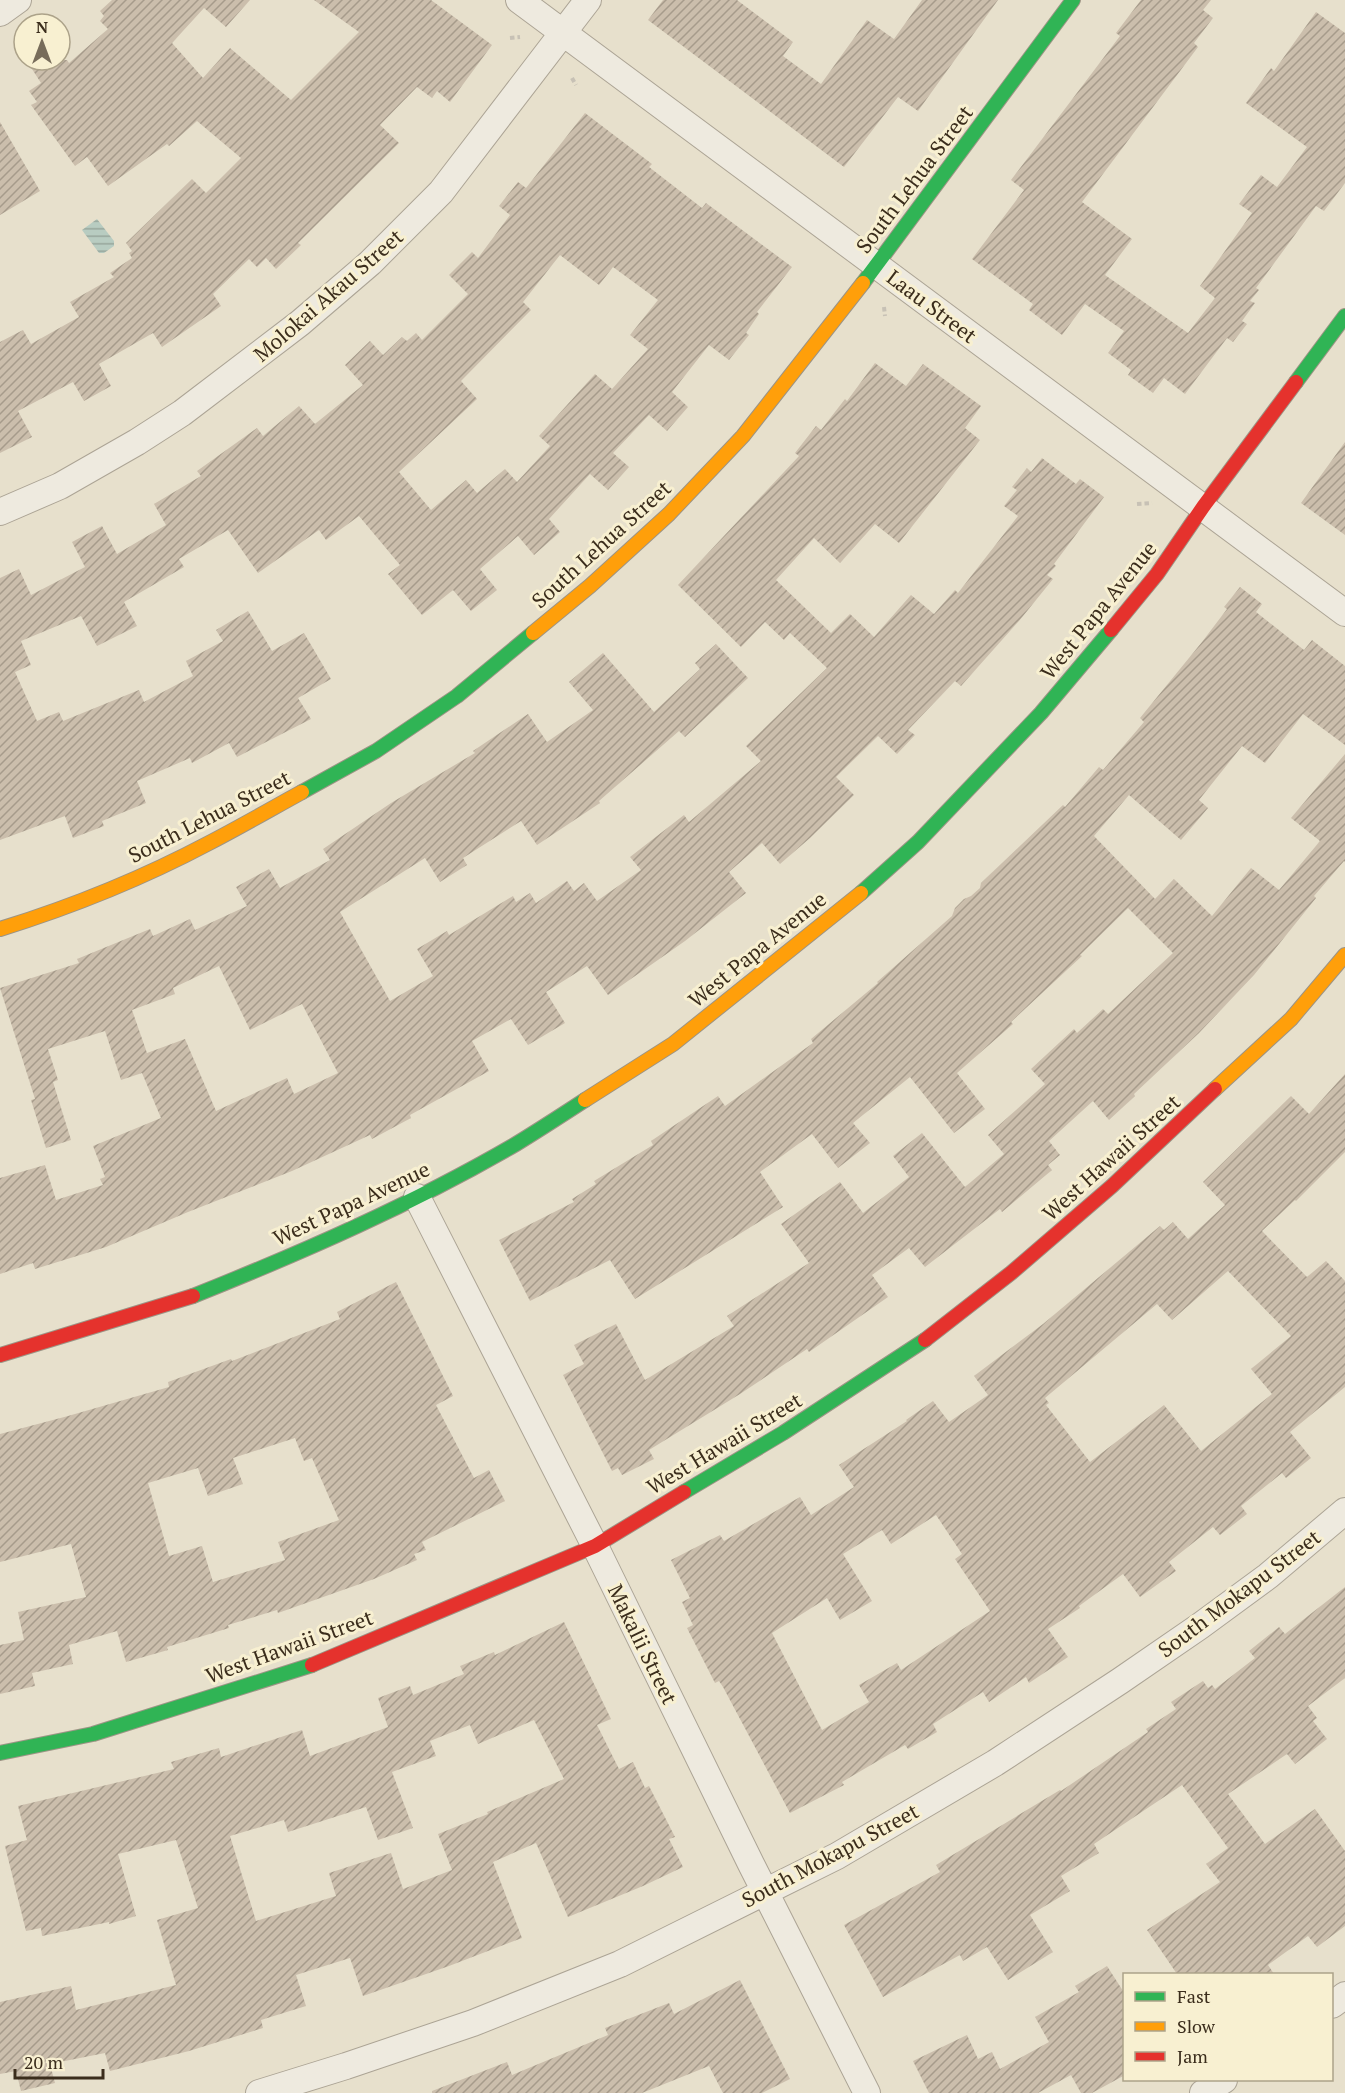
<svg xmlns="http://www.w3.org/2000/svg" width="1345" height="2093" font-family="'PT Serif',serif">
  <defs>
    <pattern id="water-rules" width="6" height="5" patternUnits="userSpaceOnUse" patternTransform="scale(1.5)"><rect width="6" height="5" fill="#b8ccc1"/><path d="M0 2.5h6" fill="none" stroke="#97a69c"/></pattern>
    <pattern id="building-hatch" width="6" height="6" patternUnits="userSpaceOnUse" patternTransform="scale(1.5)"><rect width="6" height="6" fill="#cbbeac"/><path d="M-1 1l2-2M0 6l6-6M5 7l2-2" fill="none" stroke="#a69b8b"/></pattern>
  </defs>
  <rect width="100%" height="100%" fill="#e7e0cc"/>
  <path fill="url(#water-rules)" d="M 97,219 L 114,241 L 114,246 L 104,253 L 99,253 L 82,230 Z"/>
  <path fill="url(#building-hatch)" fill-rule="evenodd" d="M 112,0 L 250,0 L 226,27 L 204,8 L 172,43 L 203,78 L 230,48 L 291,100 L 359,32 L 314,0 L 431,0 L 492,45 L 450,102 L 437,91 L 432,98 L 417,87 L 380,125 L 399,143 L 298,243 L 301,245 L 276,269 L 266,258 L 257,267 L 249,259 L 213,294 L 221,306 L 162,347 L 153,333 L 99,364 L 111,386 L 84,401 L 73,382 L 18,411 L 32,437 L 0,453 L 0,342 L 23,330 L 31,344 L 79,317 L 70,302 L 114,277 L 110,273 L 132,258 L 129,253 L 132,251 L 126,243 L 192,179 L 206,193 L 241,158 L 197,121 L 169,146 L 167,144 L 108,186 L 87,157 L 75,166 L 31,105 L 37,102 L 29,91 L 41,83 L 32,69 L 45,60 L 67,60 L 69,63 L 108,29 L 100,21 L 104,16 L 100,11 Z
    M 663,0 L 737,0 L 793,42 L 783,56 L 821,84 L 867,20 L 894,39 L 922,0 L 998,0 L 918,111 L 898,97 L 844,167 L 648,20 Z
    M 1141,0 L 1211,0 L 1203,10 L 1213,18 L 1194,43 L 1198,47 L 1082,202 L 1132,239 L 1105,275 L 1188,333 L 1215,298 L 1200,286 L 1252,213 L 1239,204 L 1261,175 L 1277,187 L 1307,147 L 1246,103 L 1271,68 L 1274,71 L 1316,12 L 1345,33 L 1345,183 L 1324,211 L 1316,206 L 1256,288 L 1259,290 L 1250,301 L 1255,303 L 1242,321 L 1247,324 L 1233,342 L 1227,338 L 1185,394 L 1164,378 L 1153,393 L 1128,375 L 1131,370 L 1108,353 L 1124,331 L 1085,304 L 1062,335 L 1029,310 L 1033,304 L 972,259 L 1024,190 L 1011,180 L 1120,36 L 1116,33 Z
    M 585,113 L 652,164 L 649,167 L 702,208 L 706,203 L 792,267 L 757,312 L 759,314 L 746,333 L 749,335 L 729,360 L 709,345 L 672,392 L 688,407 L 667,431 L 649,415 L 613,453 L 629,467 L 608,490 L 590,474 L 549,519 L 560,532 L 534,555 L 518,536 L 480,569 L 497,590 L 471,611 L 453,590 L 422,615 L 388,574 L 400,565 L 359,516 L 326,540 L 319,530 L 258,573 L 228,530 L 179,559 L 184,567 L 124,602 L 137,626 L 97,646 L 81,616 L 21,641 L 31,665 L 15,672 L 37,721 L 59,712 L 63,721 L 139,690 L 144,702 L 193,676 L 186,661 L 223,641 L 216,630 L 248,611 L 272,651 L 304,633 L 331,679 L 298,698 L 311,719 L 237,757 L 229,743 L 192,763 L 190,758 L 137,781 L 146,803 L 102,821 L 104,826 L 73,838 L 65,816 L 0,840 L 0,578 L 19,569 L 31,595 L 85,567 L 72,542 L 102,526 L 117,554 L 166,525 L 154,504 L 201,476 L 197,471 L 257,428 L 263,436 L 299,406 L 315,424 L 363,385 L 345,365 L 370,341 L 383,355 L 402,337 L 407,341 L 416,333 L 422,340 L 468,294 L 449,275 L 472,252 L 478,258 L 510,215 L 499,206 L 518,182 L 526,188 ZM 560,255 L 599,285 L 613,267 L 658,300 L 630,335 L 648,349 L 612,389 L 595,374 L 539,436 L 550,446 L 517,482 L 505,469 L 477,493 L 466,480 L 431,510 L 399,472 L 477,399 L 461,381 L 531,310 L 523,302 Z
    M 0,122 L 40,191 L 0,215 Z
    M 875,363 L 906,386 L 923,364 L 981,406 L 965,428 L 980,440 L 899,543 L 875,524 L 840,563 L 814,538 L 776,580 L 831,633 L 850,614 L 874,637 L 911,595 L 934,614 L 955,590 L 958,593 L 1018,516 L 1004,506 L 1017,490 L 1012,487 L 1027,468 L 1031,472 L 1042,458 L 1076,484 L 1080,479 L 1104,497 L 1054,564 L 1056,566 L 1047,575 L 1053,579 L 1019,621 L 961,686 L 955,681 L 908,730 L 915,735 L 897,754 L 878,736 L 836,777 L 854,795 L 810,838 L 780,864 L 762,843 L 729,872 L 746,893 L 685,941 L 608,995 L 587,966 L 546,992 L 565,1023 L 528,1045 L 511,1019 L 472,1041 L 489,1071 L 410,1115 L 411,1118 L 372,1139 L 370,1135 L 292,1171 L 188,1212 L 106,1247 L 35,1269 L 33,1263 L 0,1274 L 0,1178 L 45,1165 L 56,1200 L 103,1185 L 100,1179 L 105,1177 L 93,1146 L 161,1118 L 142,1073 L 121,1080 L 105,1031 L 48,1049 L 58,1080 L 53,1082 L 71,1140 L 46,1148 L 31,1100 L 35,1099 L 0,988 L 79,963 L 77,959 L 150,929 L 153,936 L 190,919 L 195,930 L 247,906 L 236,887 L 269,869 L 280,888 L 330,860 L 323,849 L 391,803 L 475,753 L 473,751 L 528,714 L 547,742 L 593,710 L 569,682 L 603,653 L 654,712 L 700,669 L 695,663 L 716,644 L 748,678 L 685,737 L 679,731 L 599,801 L 600,803 L 537,845 L 521,821 L 463,858 L 467,865 L 440,882 L 425,858 L 340,912 L 390,1001 L 433,976 L 417,949 L 447,931 L 449,935 L 513,896 L 516,902 L 530,893 L 536,903 L 567,881 L 574,891 L 584,883 L 597,901 L 641,870 L 630,857 L 684,815 L 689,822 L 761,761 L 746,746 L 827,668 L 790,633 L 784,640 L 765,622 L 741,647 L 678,585 L 799,456 L 795,453 L 816,426 L 821,430 L 845,399 L 847,401 ZM 219,966 L 250,1030 L 302,1004 L 338,1073 L 294,1094 L 287,1078 L 216,1111 L 185,1039 L 147,1053 L 132,1010 L 175,994 L 173,988 Z
    M 1345,442 L 1345,535 L 1301,503 Z
    M 1240,587 L 1262,604 L 1256,612 L 1304,650 L 1312,640 L 1345,666 L 1345,745 L 1303,714 L 1265,763 L 1242,746 L 1199,800 L 1208,808 L 1181,840 L 1129,795 L 1094,836 L 1155,899 L 1174,879 L 1212,916 L 1251,868 L 1279,890 L 1290,877 L 1320,841 L 1291,818 L 1345,754 L 1345,862 L 1344,861 L 1314,896 L 1316,898 L 1254,975 L 1199,1033 L 1134,1094 L 1135,1096 L 1109,1120 L 1093,1101 L 1049,1141 L 1060,1155 L 1048,1165 L 1052,1170 L 1002,1212 L 1000,1209 L 925,1267 L 909,1248 L 872,1275 L 888,1297 L 809,1352 L 807,1349 L 740,1394 L 649,1450 L 654,1459 L 622,1475 L 618,1468 L 612,1471 L 563,1375 L 584,1364 L 574,1345 L 616,1324 L 645,1380 L 734,1326 L 727,1316 L 809,1263 L 781,1224 L 840,1182 L 863,1213 L 909,1177 L 893,1156 L 922,1133 L 965,1187 L 1004,1154 L 988,1135 L 1045,1084 L 1031,1069 L 1074,1029 L 1077,1033 L 1103,1009 L 1108,1014 L 1173,953 L 1128,908 L 1080,955 L 1082,956 L 1011,1022 L 1013,1024 L 957,1073 L 985,1109 L 954,1133 L 910,1077 L 853,1123 L 870,1143 L 838,1168 L 812,1134 L 760,1172 L 783,1207 L 635,1299 L 610,1260 L 530,1301 L 499,1240 L 574,1202 L 572,1199 L 596,1184 L 594,1181 L 653,1145 L 651,1141 L 718,1096 L 725,1106 L 813,1043 L 811,1039 L 878,983 L 877,982 L 952,916 L 955,908 L 964,899 L 971,896 L 980,888 L 981,883 L 1063,805 L 1065,807 L 1099,767 L 1103,770 L 1144,722 L 1140,718 L 1202,642 L 1227,609 L 1224,607 Z
    M 1345,1074 L 1345,1152 L 1296,1201 L 1295,1200 L 1262,1231 L 1307,1277 L 1326,1261 L 1345,1281 L 1345,1387 L 1290,1432 L 1311,1458 L 1286,1478 L 1282,1473 L 1241,1506 L 1247,1514 L 1220,1535 L 1213,1527 L 1169,1562 L 1176,1571 L 1140,1597 L 1123,1574 L 1079,1606 L 1080,1608 L 1048,1629 L 1068,1657 L 1029,1683 L 1026,1677 L 989,1702 L 983,1692 L 933,1724 L 937,1732 L 908,1749 L 905,1745 L 842,1782 L 844,1785 L 790,1813 L 723,1687 L 719,1681 L 715,1683 L 687,1628 L 693,1625 L 682,1602 L 690,1598 L 671,1560 L 720,1535 L 724,1541 L 800,1497 L 811,1515 L 854,1487 L 839,1465 L 907,1421 L 906,1420 L 933,1401 L 949,1422 L 988,1395 L 974,1376 L 1043,1324 L 1160,1226 L 1164,1230 L 1173,1222 L 1188,1239 L 1225,1205 L 1203,1182 L 1291,1096 L 1309,1114 ZM 1228,1271 L 1291,1336 L 1251,1369 L 1272,1394 L 1201,1451 L 1164,1405 L 1090,1462 L 1046,1405 L 1049,1403 L 1045,1398 L 1157,1304 L 1172,1320 ZM 936,1515 L 962,1554 L 955,1559 L 990,1611 L 901,1670 L 897,1663 L 859,1685 L 869,1702 L 822,1730 L 772,1633 L 827,1598 L 840,1620 L 872,1601 L 843,1554 L 882,1530 L 891,1544 Z
    M 396,1282 L 453,1396 L 436,1405 L 474,1478 L 489,1470 L 505,1501 L 422,1542 L 426,1550 L 414,1554 L 417,1560 L 374,1579 L 278,1613 L 277,1610 L 228,1625 L 229,1628 L 167,1647 L 168,1650 L 126,1662 L 117,1631 L 69,1645 L 73,1664 L 32,1673 L 35,1686 L 0,1694 L 0,1645 L 24,1640 L 18,1612 L 86,1597 L 71,1544 L 0,1562 L 0,1434 L 68,1416 L 169,1387 L 168,1382 L 231,1359 L 232,1361 L 340,1319 L 337,1312 ZM 295,1438 L 304,1461 L 312,1458 L 339,1520 L 278,1542 L 285,1560 L 213,1582 L 202,1546 L 169,1556 L 148,1483 L 198,1468 L 208,1496 L 243,1484 L 233,1458 Z
    M 1345,1587 L 1345,1678 L 1308,1706 L 1317,1718 L 1313,1721 L 1327,1739 L 1295,1764 L 1287,1754 L 1228,1794 L 1265,1844 L 1315,1809 L 1345,1851 L 1345,1926 L 1317,1947 L 1308,1936 L 1268,1965 L 1274,1974 L 1177,1974 L 1147,1930 L 1220,1882 L 1206,1864 L 1228,1848 L 1182,1785 L 1094,1844 L 1099,1853 L 1061,1876 L 1070,1891 L 1030,1915 L 1053,1952 L 1008,1980 L 987,1947 L 963,1961 L 960,1955 L 883,1997 L 844,1925 L 940,1872 L 936,1865 L 1060,1790 L 1061,1791 L 1148,1732 L 1146,1729 L 1176,1709 L 1171,1702 L 1203,1681 L 1208,1688 L 1212,1685 L 1215,1689 L 1255,1658 L 1249,1651 L 1279,1627 L 1285,1634 Z
    M 564,1622 L 611,1719 L 597,1725 L 619,1769 L 633,1762 L 645,1788 L 649,1786 L 675,1837 L 669,1839 L 683,1867 L 643,1886 L 568,1917 L 536,1843 L 493,1862 L 522,1938 L 449,1966 L 363,1996 L 350,1958 L 296,1975 L 306,2006 L 261,2020 L 263,2028 L 189,2051 L 110,2071 L 105,2053 L 50,2064 L 55,2083 L 21,2091 L 16,2071 L 0,2074 L 0,2002 L 71,1986 L 76,2010 L 176,1985 L 157,1920 L 198,1908 L 176,1840 L 118,1854 L 136,1916 L 109,1924 L 109,1922 L 42,1936 L 41,1928 L 26,1931 L 5,1846 L 27,1840 L 18,1806 L 174,1769 L 171,1762 L 219,1748 L 221,1757 L 302,1730 L 310,1756 L 388,1727 L 378,1698 L 410,1686 L 413,1695 L 464,1674 L 460,1666 L 494,1652 L 495,1655 ZM 534,1720 L 564,1779 L 487,1812 L 488,1814 L 438,1834 L 452,1870 L 403,1889 L 391,1853 L 329,1873 L 336,1896 L 256,1921 L 230,1836 L 284,1820 L 288,1832 L 366,1807 L 378,1840 L 413,1828 L 392,1772 L 436,1756 L 430,1741 L 470,1725 L 478,1744 Z
    M 1107,1966 L 1125,1994 L 1125,2075 L 1092,2093 L 1081,2093 L 1071,2075 L 1038,2093 L 929,2093 L 913,2061 L 967,2035 L 978,2059 L 992,2052 L 1000,2069 L 1049,2042 L 1035,2017 L 1079,1992 L 1075,1986 Z
    M 740,1980 L 790,2079 L 762,2093 L 723,2093 L 709,2066 L 642,2093 L 432,2093 L 432,2091 L 507,2062 L 512,2075 L 608,2035 L 605,2028 L 669,2003 L 674,2014 Z"/>
  <g fill="none" stroke-linecap="round" stroke-linejoin="round">
    <defs>
      <path id="street" d="M 519,0 L 1345,613
        M 0,13 L 18,0
        M 0,512 L 60,486 L 137,442 L 182,413 L 300,323 L 370,263 L 441,192 L 588,0
        M 417,1197 L 595,1546 L 751,1864 L 867,2093
        M 1332,2005 L 1345,1995
        M 259,2093 L 346,2066 L 473,2023 L 620,1964 L 837,1856 L 995,1763 L 1120,1681 L 1200,1626 L 1268,1576 L 1345,1511
        M 1203,2093 L 1224,2080"/>
      <path id="fast" d="M 863,283 L 1073,0
        M 1296,382 L 1345,316
        M 302,792 L 376,751 L 457,696 L 533,633
        M 861,893 L 918,842 L 1041,713 L 1111,630
        M 193,1296 C 303,1252 413,1204 516,1144 C 539,1130 562,1115 585,1100
        M 684,1492 L 783,1433 L 925,1340
        M 0,1753 L 93,1734 L 312,1665"/>
      <path id="slow" d="M 533,633 L 590,586 L 669,514 L 743,436 L 863,283
        M 0,929 C 71,907 143,878 209,843 C 240,827 271,809 302,792
        M 1215,1089 L 1291,1019 L 1345,955
        M 585,1100 L 673,1044 L 861,893"/>
      <path id="jam" d="M 1111,630 L 1157,574 L 1203,507 L 1296,382
        M 925,1340 L 1011,1273 L 1112,1186 L 1215,1089
        M 0,1355 L 193,1296
        M 312,1665 L 595,1546 L 684,1492"/>
    </defs>
    <use href="#street" stroke="#aca495" stroke-width="28"/>
    <use href="#fast" stroke="#9c9485" stroke-width="16"/>
    <use href="#slow" stroke="#9c9485" stroke-width="16"/>
    <use href="#jam" stroke="#9c9485" stroke-width="16"/>
    <path stroke="#c7c1b5" stroke-width="4" stroke-dasharray="4.5 3" stroke-linecap="butt" d="M 510,38 L 520,37
      M 572,78 L 576,85
      M 884,307 L 885,316
      M 1137,504 L 1152,503"/>
    <use href="#street" stroke="#eeeadf" stroke-width="26"/>
    <use href="#fast" stroke="#30b455" stroke-width="14"/>
    <use href="#slow" stroke="#ff9f0a" stroke-width="14"/>
    <use href="#jam" stroke="#e5322d" stroke-width="14"/>
  </g>
  <g text-anchor="middle" dominant-baseline="central" stroke-width="6" stroke-linejoin="round" paint-order="stroke">
    <g font-size="21" fill="#3b2d1c" stroke="#f8f0d1">
      <text transform="translate(914 179) rotate(-53)">South Lehua Street</text>
      <text transform="translate(328 295) rotate(-41)">Molokai Akau Street</text>
      <text transform="translate(932 306) rotate(37)">Laau Street</text>
      <text transform="translate(601 544) rotate(-42)">South Lehua Street</text>
      <text transform="translate(1098 610) rotate(-51)">West Papa Avenue</text>
      <text transform="translate(209 816) rotate(-27)">South Lehua Street</text>
      <text transform="translate(757 949) rotate(-39)">West Papa Avenue</text>
      <text transform="translate(1111 1157) rotate(-42)">West Hawaii Street</text>
      <text transform="translate(351 1203) rotate(-25)">West Papa Avenue</text>
      <text transform="translate(724 1443) rotate(-31)">West Hawaii Street</text>
      <text transform="translate(1239 1593) rotate(-37)">South Mokapu Street</text>
      <text transform="translate(643 1644) rotate(64)">Makalii Street</text>
      <text transform="translate(289 1646) rotate(-20)">West Hawaii Street</text>
      <text transform="translate(830 1855) rotate(-28)">South Mokapu Street</text>
    </g>
  </g>
  <rect x="1123" y="1973" width="210" height="108" fill="#f8f0d1" stroke="#aca289" stroke-width="1.5"/>
  <rect x="1135" y="1992" width="30" height="9" fill="#30b455" stroke="#aca289" stroke-width="1.5"/>
  <text x="1177" y="2003" font-size="18" fill="#3b2d1c">Fast</text>
  <rect x="1135" y="2022" width="30" height="9" fill="#ff9f0a" stroke="#aca289" stroke-width="1.5"/>
  <text x="1177" y="2033" font-size="18" fill="#3b2d1c">Slow</text>
  <rect x="1135" y="2052" width="30" height="9" fill="#e5322d" stroke="#aca289" stroke-width="1.5"/>
  <text x="1177" y="2063" font-size="18" fill="#3b2d1c">Jam</text>
  <g transform="translate(42 42)"><circle r="28" fill="#f8f0d1" stroke="#aca289" stroke-width="1.5"/>
  <path d="M0-4.5L10 22L0 15L-10 22Z" fill="#776c5a"/>
  <text y="-9" font-size="16" font-weight="bold" text-anchor="middle" fill="#3b2d1c">N</text>
  </g>
  <path d="M15 2069v9h88v-9" fill="none" stroke="#3b2d1c" stroke-width="3"/>
  <text x="24" y="2069" font-size="18" fill="#3b2d1c" stroke="#f8f0d1" stroke-width="4.5" paint-order="stroke">20 m</text>
</svg>
